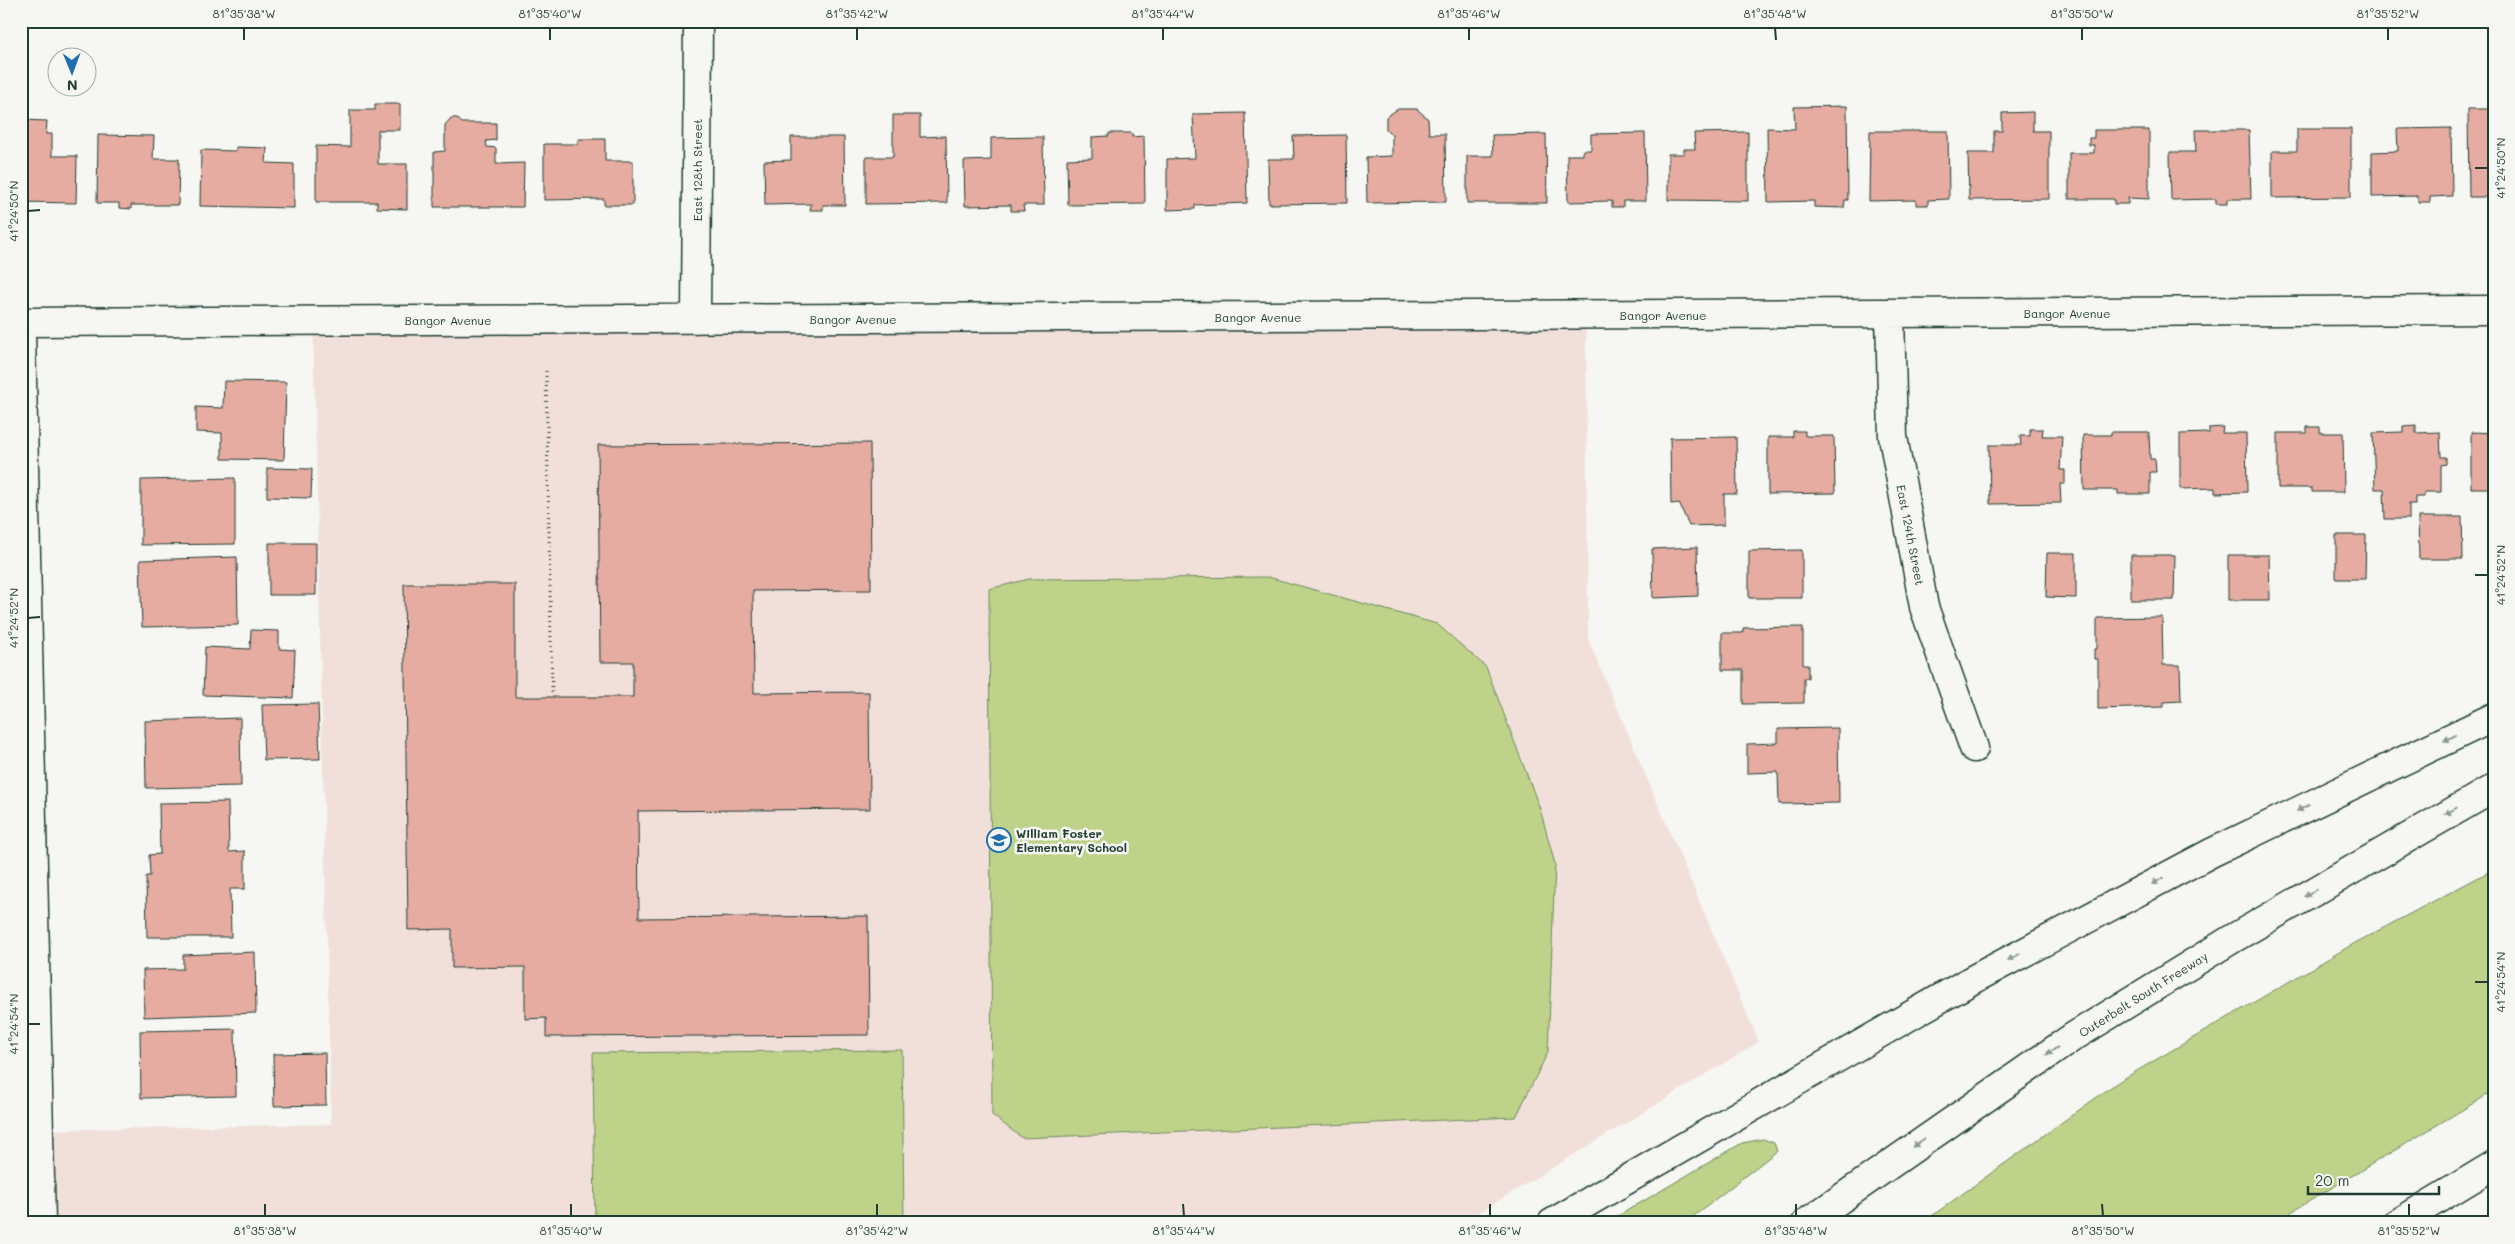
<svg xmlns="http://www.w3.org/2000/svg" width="2515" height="1244" font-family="Mali,sans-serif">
  <rect width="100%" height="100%" fill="#f6f6f2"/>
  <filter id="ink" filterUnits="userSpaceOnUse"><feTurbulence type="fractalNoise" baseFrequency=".02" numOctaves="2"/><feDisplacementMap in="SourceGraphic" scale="10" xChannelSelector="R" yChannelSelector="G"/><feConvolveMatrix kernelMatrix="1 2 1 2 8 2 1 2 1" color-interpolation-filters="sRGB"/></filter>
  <g filter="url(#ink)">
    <path fill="#f1e0da" d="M 1586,315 L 1588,639 L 1759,1042 L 1462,1223 L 41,1223 L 39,1130 L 331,1124 L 313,321 Z"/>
    <path fill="#bed389" stroke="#6e885e" d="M 1268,577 L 1437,624 L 1486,667 L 1540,809 L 1555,864 L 1548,1052 L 1516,1117 L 1022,1138 L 992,1115 L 989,589 L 1029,579 Z
      M 2494,869 L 2494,1091 L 2273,1223 L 1922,1223 L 2118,1082 L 2355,943 Z
      M 902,1050 L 904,1223 L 595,1223 L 593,1053 Z
      M 1763,1139 L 1774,1143 L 1777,1151 L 1685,1223 L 1606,1223 L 1742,1143 Z"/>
    <path fill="#e6aca1" stroke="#1f3d34" d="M 375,104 L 400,104 L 400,130 L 378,130 L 378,164 L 407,164 L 407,209 L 377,208 L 377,202 L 316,202 L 316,146 L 350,147 L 350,110 L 375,110 Z
      M 1847,106 L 1848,200 L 1845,200 L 1844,208 L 1814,207 L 1814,201 L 1768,202 L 1767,128 L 1795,129 L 1794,107 Z
      M 1398,109 L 1417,109 L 1428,119 L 1429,134 L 1445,134 L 1446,202 L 1367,203 L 1366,157 L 1392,156 L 1392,135 L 1386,129 L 1386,117 Z
      M 2468,109 L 2494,109 L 2494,197 L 2469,197 Z
      M 2033,112 L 2033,131 L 2049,131 L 2049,199 L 1969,200 L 1968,153 L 1994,153 L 1994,131 L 2002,131 L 2002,113 Z
      M 1245,113 L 1247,203 L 1195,205 L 1195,209 L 1167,210 L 1167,159 L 1195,158 L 1193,114 Z
      M 893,115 L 920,115 L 920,137 L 946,136 L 947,203 L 866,204 L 866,157 L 893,157 Z
      M 451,118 L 457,118 L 462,123 L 496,123 L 496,140 L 486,141 L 487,147 L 496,148 L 496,164 L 524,163 L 523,207 L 434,207 L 434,152 L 445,151 L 445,125 Z
      M 22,120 L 47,121 L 46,134 L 52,134 L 52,156 L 77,156 L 76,203 L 21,202 Z
      M 2451,128 L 2452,196 L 2430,197 L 2430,202 L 2418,202 L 2418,196 L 2372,197 L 2372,152 L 2398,151 L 2397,129 Z
      M 2297,129 L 2351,129 L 2351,197 L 2272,198 L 2272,151 L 2297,151 Z
      M 2094,130 L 2149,130 L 2149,199 L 2128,198 L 2128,204 L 2114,204 L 2114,199 L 2069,199 L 2069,153 L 2094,153 L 2094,145 L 2089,145 L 2089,138 L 2094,138 Z
      M 2195,130 L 2249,130 L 2251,199 L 2227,199 L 2227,204 L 2216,204 L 2216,199 L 2171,200 L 2170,152 L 2196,152 Z
      M 1870,131 L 1948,131 L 1949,199 L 1928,200 L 1928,205 L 1916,205 L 1916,200 L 1869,201 Z
      M 1748,132 L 1748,201 L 1668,200 L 1668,154 L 1684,154 L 1684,149 L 1695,149 L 1694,133 Z
      M 1109,133 L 1132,133 L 1132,137 L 1144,136 L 1145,204 L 1068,205 L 1067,159 L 1092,158 L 1092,137 L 1109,136 Z
      M 1645,133 L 1646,201 L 1623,201 L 1623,207 L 1612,207 L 1612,201 L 1568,202 L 1567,155 L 1583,155 L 1583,150 L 1591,150 L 1591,134 Z
      M 1546,134 L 1547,203 L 1467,203 L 1467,156 L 1493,156 L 1492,135 Z
      M 98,135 L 154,136 L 153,159 L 179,159 L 178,205 L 131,205 L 131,209 L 119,208 L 119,203 L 97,203 Z
      M 1346,135 L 1347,203 L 1269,204 L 1268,159 L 1294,159 L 1293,136 Z
      M 791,137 L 844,137 L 845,205 L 823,205 L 823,210 L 810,210 L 811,204 L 765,205 L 764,161 L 791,160 Z
      M 1043,137 L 1044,205 L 1023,205 L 1024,211 L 1011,211 L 1011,205 L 965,206 L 964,161 L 991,160 L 991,138 Z
      M 578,139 L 605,139 L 605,161 L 633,161 L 633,205 L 604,205 L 604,199 L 544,200 L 544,144 L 578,144 Z
      M 236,147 L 267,148 L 266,163 L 294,164 L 294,208 L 200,206 L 201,150 L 236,151 Z
      M 224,381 L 286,382 L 284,460 L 222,459 L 222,433 L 196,432 L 196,407 L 223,408 Z
      M 2416,425 L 2416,433 L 2440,432 L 2441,457 L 2446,457 L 2446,464 L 2441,465 L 2441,492 L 2424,492 L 2424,497 L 2415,497 L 2415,504 L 2409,504 L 2409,519 L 2385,519 L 2384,489 L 2375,489 L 2373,433 L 2403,432 L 2403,426 Z
      M 2223,427 L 2222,433 L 2246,433 L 2247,492 L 2215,493 L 2215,488 L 2180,489 L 2180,434 L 2209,433 L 2209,428 Z
      M 2307,427 L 2320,427 L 2320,433 L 2343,433 L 2344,492 L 2312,492 L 2312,488 L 2278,488 L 2278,433 L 2307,433 Z
      M 2030,429 L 2043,429 L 2042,436 L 2062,436 L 2060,470 L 2065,470 L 2065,484 L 2060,484 L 2061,503 L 1990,504 L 1989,445 L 2021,445 L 2020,436 L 2030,436 Z
      M 1793,431 L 1805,431 L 1805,436 L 1834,436 L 1835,493 L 1768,494 L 1768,437 L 1793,437 Z
      M 2111,432 L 2149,432 L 2150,459 L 2155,459 L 2156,472 L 2150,472 L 2150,494 L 2118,494 L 2118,490 L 2084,490 L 2083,435 L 2111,435 Z
      M 2471,432 L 2494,433 L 2494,488 L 2471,488 Z
      M 1736,437 L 1737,494 L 1724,494 L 1724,525 L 1689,526 L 1679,503 L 1671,504 L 1670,438 Z
      M 870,443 L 871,590 L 753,591 L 754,693 L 869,692 L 870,809 L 638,811 L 639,918 L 868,916 L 869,1035 L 546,1037 L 546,1018 L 525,1019 L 525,967 L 452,968 L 452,929 L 408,930 L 404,584 L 515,584 L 515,697 L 633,697 L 633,662 L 600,662 L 598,445 Z
      M 267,468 L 312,469 L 311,498 L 267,497 Z
      M 235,478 L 235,544 L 141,545 L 141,480 Z
      M 2418,517 L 2462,517 L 2463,559 L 2419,559 Z
      M 2336,535 L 2366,535 L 2365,579 L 2336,579 Z
      M 269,543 L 316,543 L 316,595 L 269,595 Z
      M 1697,547 L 1698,596 L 1653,598 L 1652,549 Z
      M 1802,550 L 1802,598 L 1749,598 L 1749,551 Z
      M 2047,553 L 2076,553 L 2076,598 L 2046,597 Z
      M 2131,555 L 2175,555 L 2174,600 L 2131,600 Z
      M 2228,555 L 2269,555 L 2270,600 L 2228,600 Z
      M 237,557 L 238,625 L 142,627 L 140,560 Z
      M 2162,617 L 2163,665 L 2180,665 L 2181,701 L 2164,702 L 2164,707 L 2098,709 L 2098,659 L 2094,659 L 2094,649 L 2097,649 L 2097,618 Z
      M 1803,627 L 1803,665 L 1808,665 L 1808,678 L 1804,678 L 1804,703 L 1743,704 L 1743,670 L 1722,670 L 1722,633 L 1743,633 L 1743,628 Z
      M 251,630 L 279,631 L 279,649 L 295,650 L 293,698 L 203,695 L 205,647 L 250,649 Z
      M 318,704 L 320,759 L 264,760 L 262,705 Z
      M 240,718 L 241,786 L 146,788 L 145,721 Z
      M 1838,728 L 1839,803 L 1779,804 L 1778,772 L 1747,773 L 1747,744 L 1778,743 L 1778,729 Z
      M 228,802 L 229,852 L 245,851 L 245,889 L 230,889 L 231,937 L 147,937 L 146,876 L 150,876 L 149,855 L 160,854 L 159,803 Z
      M 255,952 L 256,1013 L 144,1017 L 143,970 L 183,969 L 183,955 Z
      M 235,1029 L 236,1096 L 141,1098 L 140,1031 Z
      M 325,1053 L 326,1105 L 274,1106 L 273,1054 Z"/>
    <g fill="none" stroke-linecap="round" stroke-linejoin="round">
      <defs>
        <path id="minor" d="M 1890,314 L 1893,437 L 1924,607 L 1974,748
          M 696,319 L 698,21
          M 21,322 L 2494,310
          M 21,333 L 41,1223"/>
        <path id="motorway" d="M 1552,1223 L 1972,980 L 2211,853 L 2494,717
          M 1806,1223 L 2073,1037 L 2232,939 L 2494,788
          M 2398,1223 L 2494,1165"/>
      </defs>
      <use href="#minor" stroke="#1f3d34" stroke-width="31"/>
      <use href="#motorway" stroke="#1f3d34" stroke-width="31"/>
      <path stroke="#1f3d34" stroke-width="3" stroke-dasharray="1 4" stroke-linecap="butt" d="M 546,371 L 552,692"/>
      <use href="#minor" stroke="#f6f6f2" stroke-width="28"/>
      <use href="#motorway" stroke="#f6f6f2" stroke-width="28"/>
    </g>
    <defs><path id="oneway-solid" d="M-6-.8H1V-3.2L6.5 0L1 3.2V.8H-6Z" transform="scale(1.25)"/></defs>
    <g fill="#8a9a93">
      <use href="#oneway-solid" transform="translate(2450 738) rotate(154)"/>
      <use href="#oneway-solid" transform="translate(2303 808) rotate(154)"/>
      <use href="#oneway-solid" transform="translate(2451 811) rotate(150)"/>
      <use href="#oneway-solid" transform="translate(2158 881) rotate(152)"/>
      <use href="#oneway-solid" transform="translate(2310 893) rotate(150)"/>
      <use href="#oneway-solid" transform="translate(2014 957) rotate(152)"/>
      <use href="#oneway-solid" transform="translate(2052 1051) rotate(146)"/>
      <use href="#oneway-solid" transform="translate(1918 1143) rotate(145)"/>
    </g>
  </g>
  <path fill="none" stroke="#1f3d34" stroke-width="2" d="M 244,28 L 244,40M 550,28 L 550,40M 857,28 L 857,40M 1163,28 L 1163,40M 1469,28 L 1469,40M 1775,28 L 1776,40M 2082,28 L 2082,40M 2388,28 L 2388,40M 2475,168 L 2488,168M 28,211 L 40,210M 2475,575 L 2488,575M 28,618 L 40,617M 2475,982 L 2488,982M 28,1024 L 40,1024M 265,1204 L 265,1216M 571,1204 L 571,1216M 877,1204 L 877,1216M 1183,1204 L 1184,1216M 1490,1204 L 1490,1216M 1796,1204 L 1796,1216M 2102,1204 L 2103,1216M 2409,1204 L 2409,1216"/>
  <defs>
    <symbol id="school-ring" viewBox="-11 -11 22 22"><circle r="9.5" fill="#f6f6f2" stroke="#1f6fb2" stroke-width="1.5"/><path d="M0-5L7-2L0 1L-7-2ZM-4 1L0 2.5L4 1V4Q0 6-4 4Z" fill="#1f6fb2"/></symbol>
  </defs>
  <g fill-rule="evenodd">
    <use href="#school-ring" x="985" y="826" width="28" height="28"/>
  </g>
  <g text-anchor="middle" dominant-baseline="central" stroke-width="5" stroke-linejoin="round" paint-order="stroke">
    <g font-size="12" fill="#1f3d34" stroke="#f6f6f2">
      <text transform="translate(697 170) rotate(-90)">East 128th Street</text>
      <text x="2067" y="313">Bangor Avenue</text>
      <text x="1663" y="315">Bangor Avenue</text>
      <text x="1258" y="317">Bangor Avenue</text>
      <text x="853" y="319">Bangor Avenue</text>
      <text x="448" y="320">Bangor Avenue</text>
      <text transform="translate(1911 535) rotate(79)">East 124th Street</text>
      <text transform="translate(2143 994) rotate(-32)">Outerbelt South Freeway</text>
    </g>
    <g font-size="12" font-weight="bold" fill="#1f3d34" stroke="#f6f6f2" text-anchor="start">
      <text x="1016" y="833">William Foster<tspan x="1016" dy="14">Elementary School</tspan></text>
    </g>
  </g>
  <rect width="2515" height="1244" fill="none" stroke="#f6f6f2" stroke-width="55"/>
  <g transform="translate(72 72) rotate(179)"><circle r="24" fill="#f6f6f2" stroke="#a0aca6"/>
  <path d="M0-4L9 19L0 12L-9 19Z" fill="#1f6fb2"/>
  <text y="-8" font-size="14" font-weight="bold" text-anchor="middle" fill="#1f3d34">N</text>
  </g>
  <path d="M2308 1186v8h131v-8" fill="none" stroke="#1f3d34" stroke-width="2.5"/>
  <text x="2315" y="1186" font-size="15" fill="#1f3d34" stroke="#f6f6f2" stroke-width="4" paint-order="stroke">20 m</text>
  <rect x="28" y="28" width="2460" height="1188" fill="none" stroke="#1f3d34" stroke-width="2"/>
  <g font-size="12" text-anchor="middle" fill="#1f3d34">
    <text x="244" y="18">81°35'38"W</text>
    <text x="550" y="18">81°35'40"W</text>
    <text x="857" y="18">81°35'42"W</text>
    <text x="1163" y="18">81°35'44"W</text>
    <text x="1469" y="18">81°35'46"W</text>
    <text x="1775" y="18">81°35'48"W</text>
    <text x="2082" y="18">81°35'50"W</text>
    <text x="2388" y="18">81°35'52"W</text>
    <text transform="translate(2501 168) rotate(-90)" y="4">41°24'50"N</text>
    <text transform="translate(14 211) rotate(-90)" y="4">41°24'50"N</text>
    <text transform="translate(2501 575) rotate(-90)" y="4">41°24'52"N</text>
    <text transform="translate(14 618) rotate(-90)" y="4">41°24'52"N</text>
    <text transform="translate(2501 982) rotate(-90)" y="4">41°24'54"N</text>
    <text transform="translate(14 1024) rotate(-90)" y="4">41°24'54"N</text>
    <text x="265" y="1235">81°35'38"W</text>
    <text x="571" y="1235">81°35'40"W</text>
    <text x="877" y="1235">81°35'42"W</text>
    <text x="1184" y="1235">81°35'44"W</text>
    <text x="1490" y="1235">81°35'46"W</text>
    <text x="1796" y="1235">81°35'48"W</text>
    <text x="2103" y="1235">81°35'50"W</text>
    <text x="2409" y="1235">81°35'52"W</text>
  </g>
</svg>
